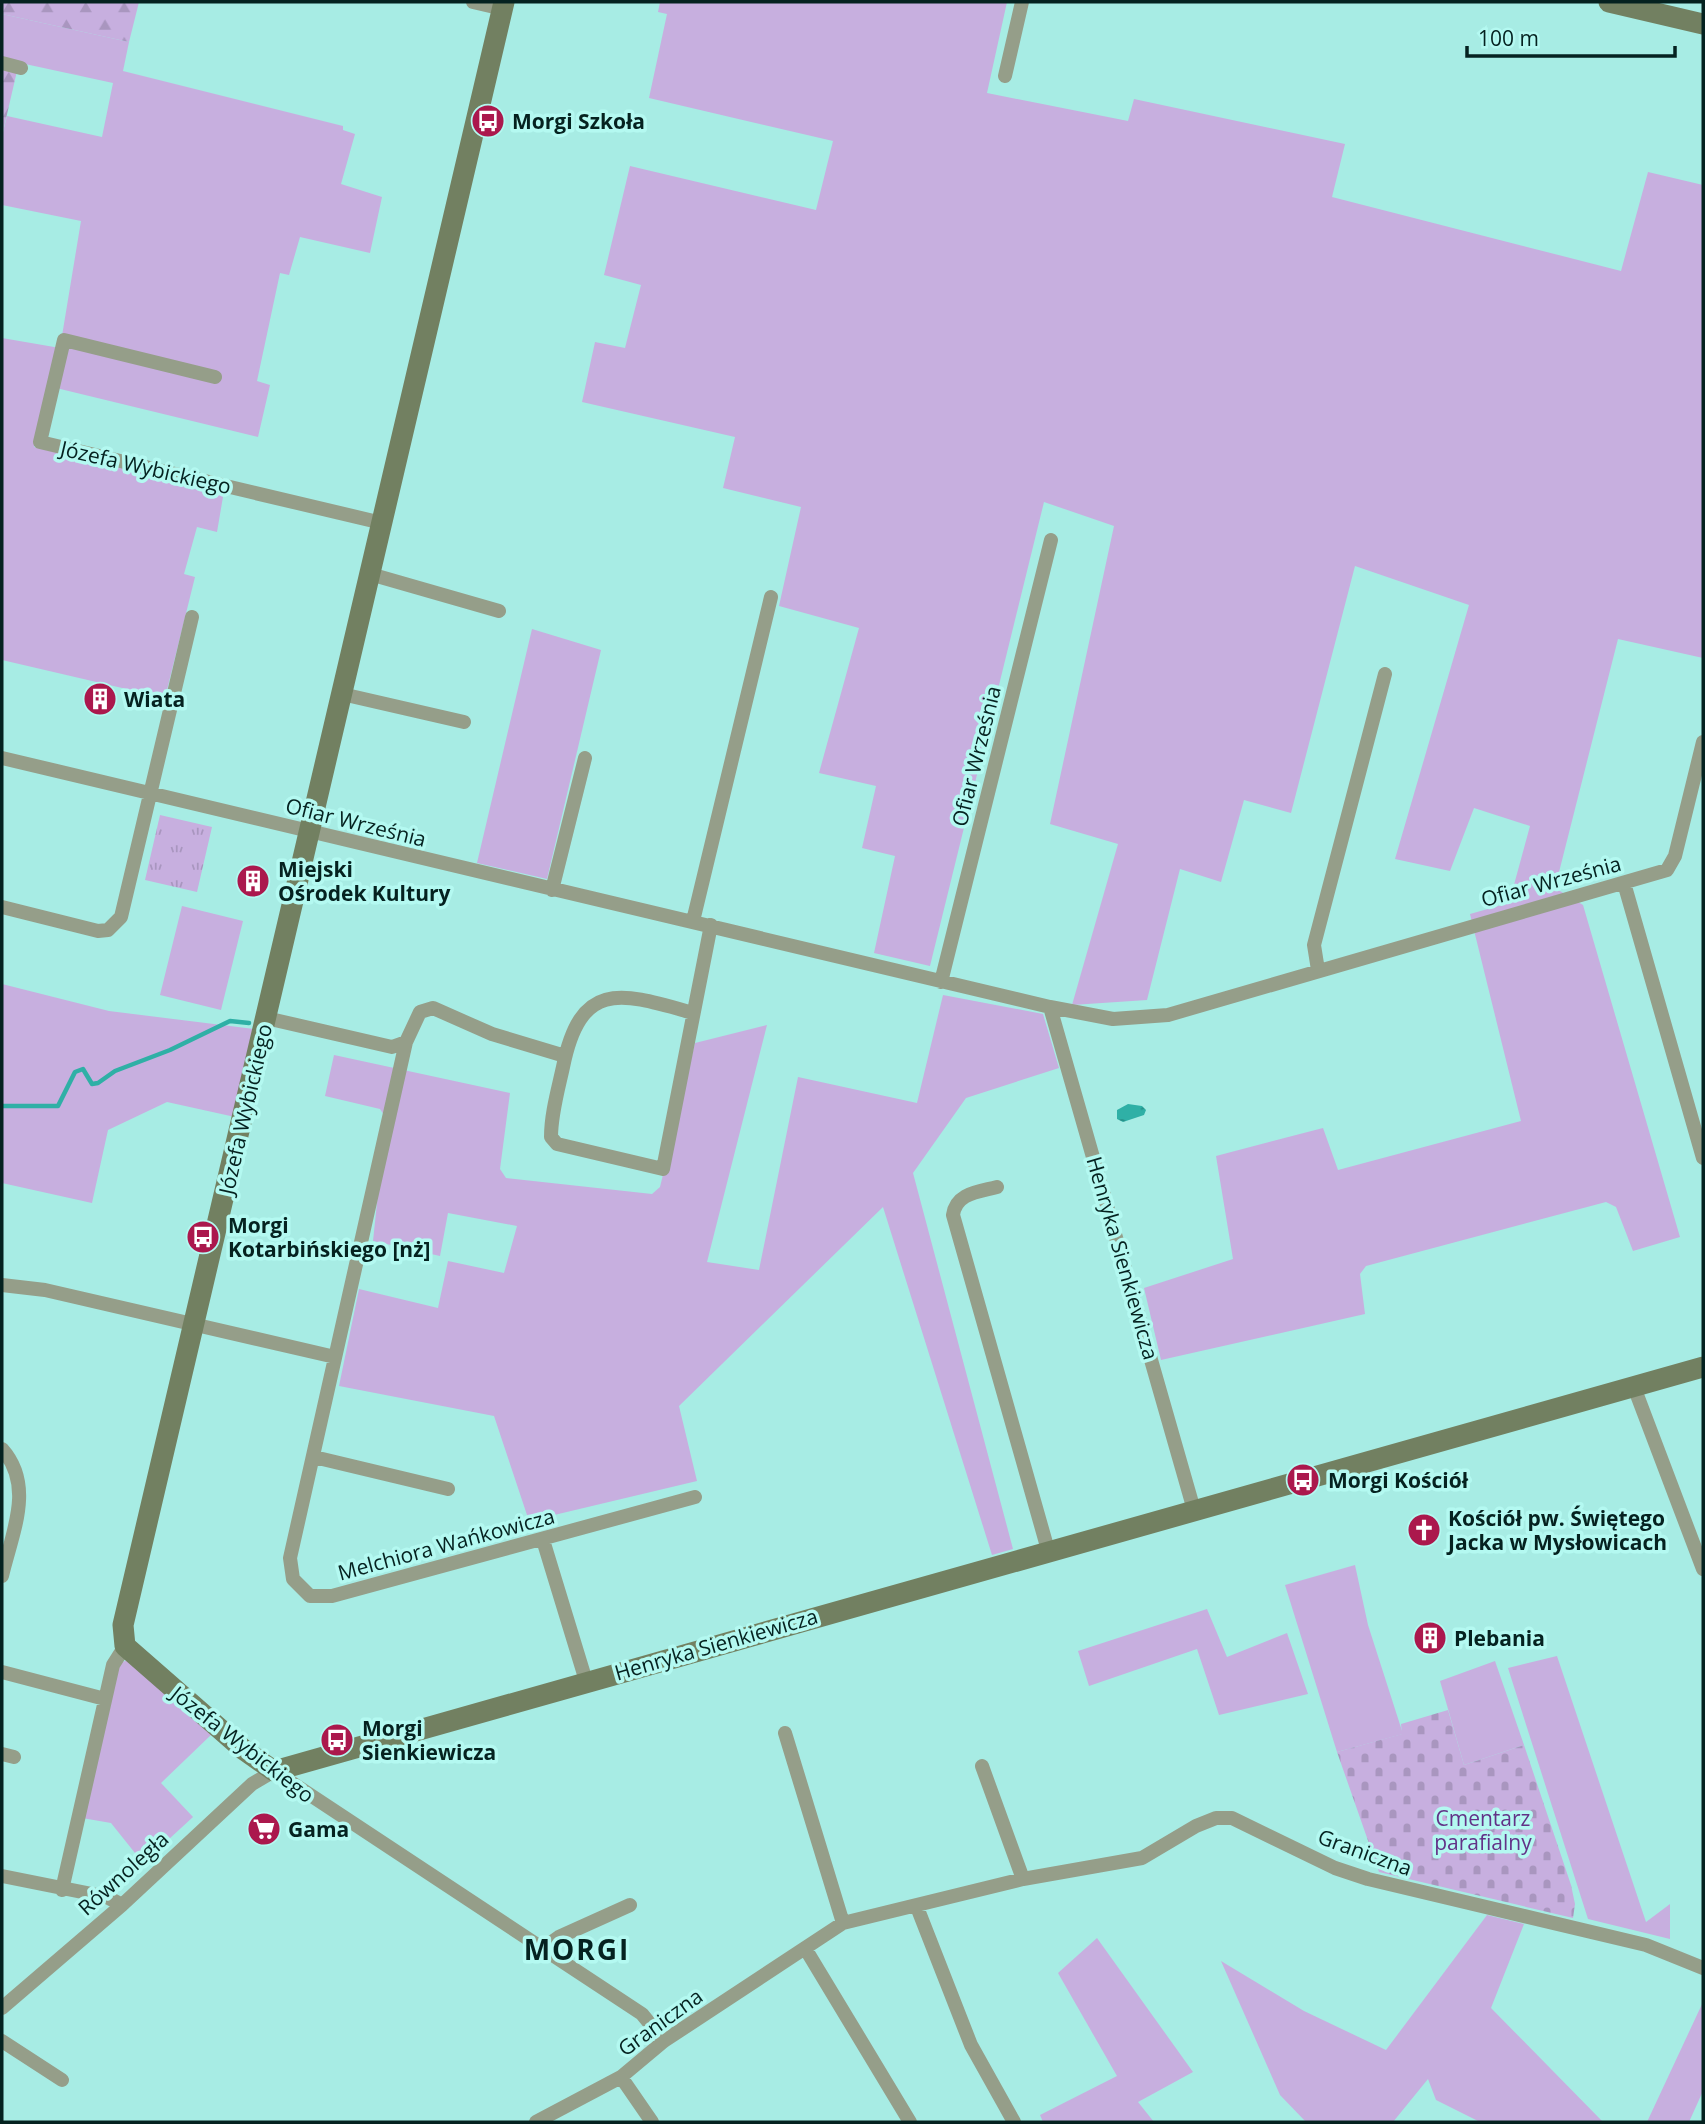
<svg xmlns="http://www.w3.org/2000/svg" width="1705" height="2124" font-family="'Open Sans',sans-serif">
  <defs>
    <pattern id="forest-firs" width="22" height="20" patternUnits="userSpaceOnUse" patternTransform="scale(1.75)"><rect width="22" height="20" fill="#c7afdf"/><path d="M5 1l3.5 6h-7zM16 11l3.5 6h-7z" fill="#a996bf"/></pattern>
    <pattern id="cemetery-stones" width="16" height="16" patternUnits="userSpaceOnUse" patternTransform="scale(1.75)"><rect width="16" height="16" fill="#c7afdf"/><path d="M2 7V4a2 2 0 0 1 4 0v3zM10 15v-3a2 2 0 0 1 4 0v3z" fill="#a996bf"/></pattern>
    <pattern id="park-tufts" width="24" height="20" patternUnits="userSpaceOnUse" patternTransform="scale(1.75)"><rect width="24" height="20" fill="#c7afdf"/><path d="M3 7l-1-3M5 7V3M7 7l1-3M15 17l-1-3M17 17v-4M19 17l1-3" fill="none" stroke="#a996bf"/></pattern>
    <pattern id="water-ripples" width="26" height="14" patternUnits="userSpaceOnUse" patternTransform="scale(1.75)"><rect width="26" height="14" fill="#2fb0a6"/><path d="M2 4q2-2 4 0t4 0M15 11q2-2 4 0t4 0" fill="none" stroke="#268f87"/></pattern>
  </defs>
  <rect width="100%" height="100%" fill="#a7ece4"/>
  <path fill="#c7afdf" d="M 660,2 L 1007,2 L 987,93 L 1128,121 L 1134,99 L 1345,144 L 1332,197 L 1621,271 L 1648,172 L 1703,185 L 1703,658 L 1618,639 L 1555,888 L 1583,905 L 1680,1237 L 1633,1251 L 1616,1207 L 1606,1202 L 1366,1266 L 1360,1274 L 1365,1314 L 1161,1360 L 1144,1288 L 1233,1259 L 1216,1156 L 1323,1128 L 1338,1170 L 1521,1121 L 1470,914 L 1509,903 L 1530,826 L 1474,808 L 1450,871 L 1395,859 L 1469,605 L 1355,566 L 1291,813 L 1244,800 L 1221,882 L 1180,869 L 1147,1000 L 1072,1005 L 1118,844 L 1050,824 L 1114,526 L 1044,502 L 930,966 L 874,953 L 895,856 L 862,848 L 876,786 L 819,773 L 859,628 L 779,606 L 801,507 L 723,488 L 735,437 L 582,402 L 595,342 L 625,348 L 641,285 L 604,275 L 630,166 L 816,210 L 833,141 L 649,98 L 667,14 L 658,12 Z
    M 2,14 L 129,42 L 123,71 L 343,126 L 343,130 L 355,134 L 341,184 L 382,197 L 370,253 L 300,237 L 289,275 L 280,273 L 257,381 L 270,385 L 258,437 L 48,386 L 34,447 L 224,491 L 217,532 L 197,527 L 184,574 L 195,577 L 165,698 L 2,660 L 2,338 L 60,348 L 81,221 L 2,205 L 2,136 L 7,116 L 102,137 L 113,83 L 2,59 Z
    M 532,629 L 601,650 L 547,879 L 477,863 Z
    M 182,906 L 243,921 L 221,1010 L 160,995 Z
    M 2,984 L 109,1011 L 254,1029 L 235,1117 L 167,1102 L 108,1130 L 92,1203 L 2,1183 Z
    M 943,995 L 1043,1014 L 1059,1068 L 966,1098 L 913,1173 L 1013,1549 L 992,1555 L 883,1207 L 679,1406 L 697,1481 L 529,1521 L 494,1416 L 339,1386 L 359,1289 L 438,1308 L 448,1261 L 504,1273 L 517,1226 L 448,1213 L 440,1256 L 373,1241 L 386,1118 L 380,1109 L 325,1096 L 334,1055 L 510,1093 L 500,1169 L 506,1178 L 652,1194 L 660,1187 L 695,1043 L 767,1025 L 707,1262 L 759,1270 L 798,1077 L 917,1103 Z
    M 1355,1565 L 1368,1625 L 1403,1734 L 1337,1752 L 1285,1585 Z
    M 1207,1609 L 1227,1657 L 1287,1633 L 1308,1694 L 1219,1715 L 1197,1649 L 1089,1686 L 1078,1651 Z
    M 1557,1656 L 1646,1922 L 1670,1904 L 1670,1939 L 1588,1919 L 1508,1668 Z
    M 128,1660 L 212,1734 L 161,1783 L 193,1817 L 143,1863 L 111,1823 L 82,1818 L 117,1664 Z
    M 1495,1661 L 1524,1745 L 1464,1765 L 1440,1681 Z
    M 1487,1915 L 1524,1924 L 1491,2008 L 1603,2122 L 1480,2122 L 1436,2100 L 1428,2079 L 1393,2122 L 1306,2122 L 1280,2095 L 1221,1961 L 1304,2011 L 1386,2050 Z
    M 1097,1938 L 1193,2072 L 1138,2102 L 1154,2122 L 1043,2122 L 1040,2115 L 1117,2076 L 1058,1973 Z
    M 1703,2002 L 1703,2091 L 1689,2122 L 1647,2122 Z"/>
  <path fill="url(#forest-firs)" d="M 2,2 L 139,2 L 129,42 L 2,14 Z
    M 2,59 L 17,71 L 2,136 Z"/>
  <path fill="url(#cemetery-stones)" d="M 1448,1710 L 1464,1765 L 1524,1745 L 1571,1885 L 1575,1904 L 1573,1918 L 1379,1872 L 1337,1752 L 1402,1734 L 1401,1724 Z"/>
  <path fill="url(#park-tufts)" d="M 160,815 L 212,827 L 197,892 L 145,880 Z"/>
  <path fill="url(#water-ripples)" d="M 1128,1104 L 1142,1106 L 1146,1110 L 1144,1115 L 1123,1122 L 1117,1119 L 1117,1110 Z"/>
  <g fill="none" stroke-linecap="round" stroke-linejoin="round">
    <path stroke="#2fb0a6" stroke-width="4.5" d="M 2,1106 L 58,1106 L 75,1072 L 83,1069 L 92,1084 L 98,1083 L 115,1071 L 170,1050 L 230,1021 L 249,1023"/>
    <path stroke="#959e89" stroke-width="14" d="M 473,2 L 503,9
      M 2,63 L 21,68
      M 1005,76 L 1022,2
      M 215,377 L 64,340 L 40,442 L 382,523
      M 370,574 L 499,611
      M 342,694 L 464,722
      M 2,758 L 1050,1007 L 1113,1019 L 1168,1015 L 1667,870 L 1675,856 L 1703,742
      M 1624,883 L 1703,1158
      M 552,890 L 585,758
      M 2,907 L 98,931 L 108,930 L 121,917 L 192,617
      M 693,921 L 771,597
      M 1318,970 L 1314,945 L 1385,674
      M 941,982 L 1051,540
      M 1050,1007 L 1194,1510
      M 693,1013 C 622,993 581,978 563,1067 C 558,1090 551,1114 551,1137 L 557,1144 L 663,1169 L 711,925
      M 266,1018 L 392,1047 L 406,1042 L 420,1012 L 433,1008 L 492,1034 L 565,1056
      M 406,1042 L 290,1558 L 293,1579 L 310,1596 L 332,1596 L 695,1497
      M 997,1187 C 978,1192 956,1193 953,1215 L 1048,1550
      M 2,1285 L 45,1290 L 335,1357
      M 1634,1387 L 1703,1569
      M 2,1449 C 35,1486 12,1533 2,1576
      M 314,1457 L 448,1489
      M 543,1540 L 586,1681
      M 2,1672 L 105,1699
      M 785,1733 L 843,1923
      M 2,1754 L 14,1757
      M 982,1766 L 1023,1879
      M 2,1876 L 107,1897 L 122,1905
      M 62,1890 L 113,1665 L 125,1646
      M 917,1907 L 971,2045 L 1014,2122
      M 805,1948 L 910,2122
      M 542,1949 L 559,1937 L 630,1905
      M 2,2008 L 122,1905 L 252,1784 L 274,1771 L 642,2014 L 664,2041
      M 2,2041 L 62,2080
      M 621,2077 L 652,2122
      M 536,2122 L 621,2077 L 664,2041 L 843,1923 L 1023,1879 L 1142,1858 L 1196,1826 L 1216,1818 L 1232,1818 L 1335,1868 L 1368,1879 L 1646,1945 L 1703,1968"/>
    <path stroke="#728061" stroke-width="21" d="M 504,2 L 123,1625 L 125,1646 L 244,1750 L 274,1771 L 1703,1367
      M 1609,2 L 1703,24"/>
  </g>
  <defs>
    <symbol id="bus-disc" viewBox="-11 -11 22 22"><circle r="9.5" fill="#ab184d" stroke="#b4f9f1"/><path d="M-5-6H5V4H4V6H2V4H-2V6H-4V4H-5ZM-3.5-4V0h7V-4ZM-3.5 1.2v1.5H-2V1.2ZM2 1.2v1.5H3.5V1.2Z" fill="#fff"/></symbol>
    <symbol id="building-disc" viewBox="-11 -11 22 22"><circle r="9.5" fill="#ab184d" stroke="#b4f9f1"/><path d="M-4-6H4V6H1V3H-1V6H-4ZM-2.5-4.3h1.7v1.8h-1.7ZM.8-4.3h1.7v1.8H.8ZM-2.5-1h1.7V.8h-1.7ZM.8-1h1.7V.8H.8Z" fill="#fff"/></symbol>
    <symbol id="church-disc" viewBox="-11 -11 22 22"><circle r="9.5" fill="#ab184d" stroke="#b4f9f1"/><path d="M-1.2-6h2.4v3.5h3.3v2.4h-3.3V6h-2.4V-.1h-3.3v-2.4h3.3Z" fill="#fff"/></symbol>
    <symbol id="supermarket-disc" viewBox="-11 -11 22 22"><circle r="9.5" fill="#ab184d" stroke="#b4f9f1"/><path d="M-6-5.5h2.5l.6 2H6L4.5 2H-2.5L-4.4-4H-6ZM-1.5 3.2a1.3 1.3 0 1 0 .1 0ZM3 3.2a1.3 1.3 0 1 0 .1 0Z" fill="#fff"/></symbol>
  </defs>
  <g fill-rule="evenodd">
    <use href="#bus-disc" x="469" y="102" width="38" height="38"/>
    <use href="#building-disc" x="81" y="680" width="38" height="38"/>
    <use href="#building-disc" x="234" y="862" width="38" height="38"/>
    <use href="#bus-disc" x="184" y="1218" width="38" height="38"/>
    <use href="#bus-disc" x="1284" y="1461" width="38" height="38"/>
    <use href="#church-disc" x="1405" y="1511" width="38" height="38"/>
    <use href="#building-disc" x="1411" y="1619" width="38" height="38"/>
    <use href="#bus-disc" x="318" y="1721" width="38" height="38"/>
    <use href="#supermarket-disc" x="245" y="1810" width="38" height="38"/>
  </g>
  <g text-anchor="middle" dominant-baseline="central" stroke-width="7" stroke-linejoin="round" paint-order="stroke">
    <g font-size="21" font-weight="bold" fill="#052220" stroke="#b4f9f1" text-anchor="start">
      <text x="512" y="121">Morgi Szkoła</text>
      <text x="124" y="699">Wiata</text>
      <text x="278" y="869">Miejski<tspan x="278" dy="24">Ośrodek Kultury</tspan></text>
      <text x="228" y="1225">Morgi<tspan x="228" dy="24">Kotarbińskiego [nż]</tspan></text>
      <text x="1328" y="1480">Morgi Kościół</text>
      <text x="1448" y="1518">Kościół pw. Świętego<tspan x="1448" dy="24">Jacka w Mysłowicach</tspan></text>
      <text x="1454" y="1638">Plebania</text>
      <text x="362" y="1728">Morgi<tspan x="362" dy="24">Sienkiewicza</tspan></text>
      <text x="288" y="1829">Gama</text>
    </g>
    <g font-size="21" fill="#052220" stroke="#b4f9f1">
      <text transform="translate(146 467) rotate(13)">Józefa Wybickiego</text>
      <text transform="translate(976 756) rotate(-76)">Ofiar Września</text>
      <text transform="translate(356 822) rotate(14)">Ofiar Września</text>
      <text transform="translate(1551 881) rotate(-15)">Ofiar Września</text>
      <text transform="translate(245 1109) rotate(-77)">Józefa Wybickiego</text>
      <text transform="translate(1123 1258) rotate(74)">Henryka Sienkiewicza</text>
      <text transform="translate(446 1544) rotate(-15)">Melchiora Wańkowicza</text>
      <text transform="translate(716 1644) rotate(-16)">Henryka Sienkiewicza</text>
      <text transform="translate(243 1744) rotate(38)">Józefa Wybickiego</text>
      <text transform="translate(1365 1852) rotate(20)">Graniczna</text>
      <text transform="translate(123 1873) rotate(-42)">Równoległa</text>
      <text transform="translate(660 2022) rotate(-36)">Graniczna</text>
    </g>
    <g font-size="21" fill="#623287" stroke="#b4f9f1">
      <text x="1483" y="1818">Cmentarz<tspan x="1483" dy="24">parafialny</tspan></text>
    </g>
    <g font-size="28" font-weight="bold" letter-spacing="2" fill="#052220" stroke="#b4f9f1">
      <text x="577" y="1949">MORGI</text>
    </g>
  </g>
  <rect width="1705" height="2124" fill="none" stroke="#052220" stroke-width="7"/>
  <path d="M1467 46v10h208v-10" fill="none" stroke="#052220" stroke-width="3.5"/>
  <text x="1478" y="46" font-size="21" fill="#052220" stroke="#b4f9f1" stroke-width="5" paint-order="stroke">100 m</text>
</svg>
